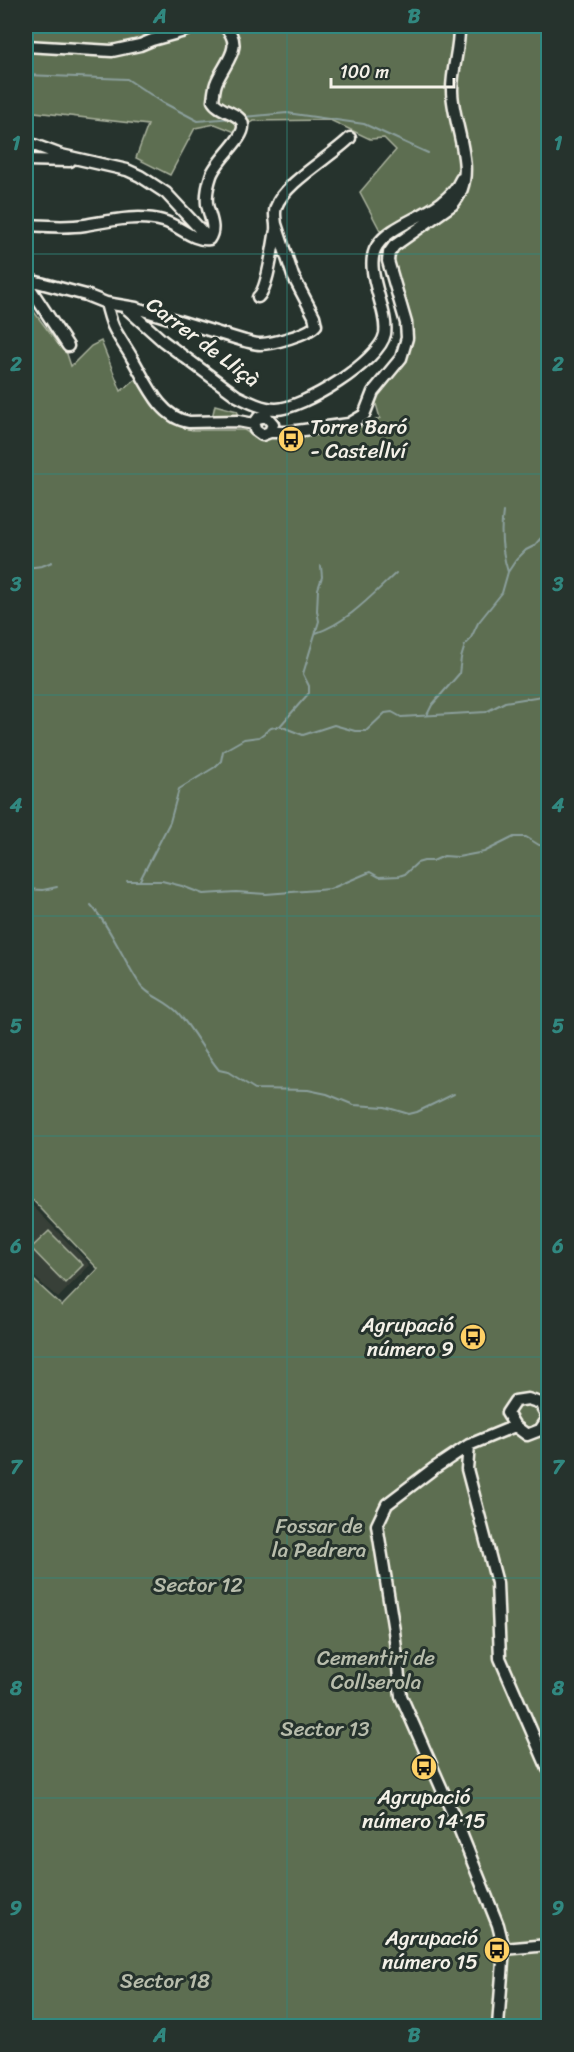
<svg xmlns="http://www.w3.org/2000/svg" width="574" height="2052" font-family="Sriracha,sans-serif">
  <rect width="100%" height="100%" fill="#26332d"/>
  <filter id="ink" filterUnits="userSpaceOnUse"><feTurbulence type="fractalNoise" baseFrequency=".0167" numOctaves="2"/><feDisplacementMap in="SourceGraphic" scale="12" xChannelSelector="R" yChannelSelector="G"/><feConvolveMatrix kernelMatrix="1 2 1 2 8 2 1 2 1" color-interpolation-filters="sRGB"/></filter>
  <g filter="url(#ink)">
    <path fill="#394137" d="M 26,1199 L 90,1265 L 58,1298 L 29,1272 L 26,1265 Z"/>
    <path fill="#5d6e51" stroke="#a8b09c" stroke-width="1.5" d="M 26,26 L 548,26 L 548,2026 L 26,2026 L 26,1273 L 62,1306 L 98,1269 L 26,1193 L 26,301 L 58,344 L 67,354 L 71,366 L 91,346 L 101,341 L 121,391 L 137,378 L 152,405 L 162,416 L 173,424 L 192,430 L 244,430 L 259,439 L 312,433 L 349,432 L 380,418 L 376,404 L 377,395 L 396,374 L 404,362 L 411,344 L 412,323 L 393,258 L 398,247 L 432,225 L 419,211 L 382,234 L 360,192 L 396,150 L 384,138 L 370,139 L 330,120 L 254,121 L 235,132 L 215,124 L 195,128 L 170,175 L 136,158 L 148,125 L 26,111 Z
      M 215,405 L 237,411 L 239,415 L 237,417 L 212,418 Z
      M 49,1231 L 83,1265 L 65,1283 L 31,1248 Z"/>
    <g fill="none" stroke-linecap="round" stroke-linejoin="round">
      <path stroke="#8b9f9c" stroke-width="2" d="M 26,75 L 127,79 L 162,102 L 198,121 L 232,118
        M 243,117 L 287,113 L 364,124 L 428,153
        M 503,512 C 500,532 502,553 508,572
        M 26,568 L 42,566 L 52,562
        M 316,633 C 348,622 372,595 396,573
        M 427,715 L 432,705 L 459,674 L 461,658 L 465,645 L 470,640 L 478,623 L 502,593 L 508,572 L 516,560 L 526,550 L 534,546 L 541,538
        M 280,726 L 309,693 L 309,686 L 303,674 L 319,621 L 317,611 L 318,589 L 322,577 L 321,566
        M 140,880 L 170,822 L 179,789 L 215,767 L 221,761 L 223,751 L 244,739 L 259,737 L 271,728 L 280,726 L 303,735 L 334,725 L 355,731 L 366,731 L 385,713 L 392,712 L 401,717 L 486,712 L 505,702 L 548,695
        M 127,881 L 162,881 L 182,886 L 203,894 L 236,892 L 266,894 L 330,889 L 370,872 L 379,877 L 399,876 L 405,874 L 417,863 L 424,861 L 433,861 L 444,856 L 458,857 L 484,852 L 514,837 L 526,837 L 539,845 L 548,846
        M 26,889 L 43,890 L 57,887
        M 91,905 C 111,928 122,957 139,983 C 147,996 167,1000 179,1014 C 194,1031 204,1052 219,1070 L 228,1072 L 255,1089 L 308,1090 L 327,1094 L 354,1105 L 385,1107 L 409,1114 L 417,1112 L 454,1094"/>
      <defs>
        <path id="minor" d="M 26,46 L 112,51 L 140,45 L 152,40 L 181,32 L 195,26
          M 26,142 L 61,155 L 127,170 L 140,176 L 166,193 L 209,239
          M 26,160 L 70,161
          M 26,225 C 46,226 65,228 85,225 C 109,221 138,214 163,221 C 179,225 192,241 209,239
          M 209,239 C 217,228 209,216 207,204 C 206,194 208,185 211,176 C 216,160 244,139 243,126 C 243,113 219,112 213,101 C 214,94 214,87 217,81 C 226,61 245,45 224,26
          M 26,275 L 33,281 L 86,295 L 106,303 L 136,308 L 245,341 C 250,342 255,344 260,344 C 272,344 309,334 316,325 L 314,316 L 293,276 L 276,224
          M 26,282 L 68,346
          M 258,297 C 268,289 273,244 276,230 C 277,222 273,215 276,207 C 284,183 331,157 350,138
          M 106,303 C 108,311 110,319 113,326 C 118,337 126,347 132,358 C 146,381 159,417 189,422 L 238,421 L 254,424
          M 125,307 L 163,341 L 237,396 C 249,402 263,409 276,409 C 302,409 380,361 385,334 C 389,309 362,269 377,246 C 393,220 446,214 461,179
          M 254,424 L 255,430 L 262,435 L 270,432 L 289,432 L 349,424 L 364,415 L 373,392 L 401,358 L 407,338 L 406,323 L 388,261 L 389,253 L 394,246 L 452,205 C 481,175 452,126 452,90 C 452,68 460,47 459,26
          M 254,424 L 259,417 L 267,417 L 273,424 L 270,432
          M 528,1399 L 540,1403 L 548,1418 L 540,1430 L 527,1435 L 515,1426 L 507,1413 L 515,1401 Z
          M 469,1445 L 467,1469 L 497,1583 L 500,1658 L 548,1769
          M 504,1949 L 548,1945
          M 498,2026 L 504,1949 L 498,1925 L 459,1828 L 401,1696 L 394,1631 L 377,1525 L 387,1504 L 433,1469 L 469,1445 L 515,1426"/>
      </defs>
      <use href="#minor" stroke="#f4f1e8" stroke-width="15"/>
      <use href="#minor" stroke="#26332d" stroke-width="10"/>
    </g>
  </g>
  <path fill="none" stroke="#318880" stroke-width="1.5" stroke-opacity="0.55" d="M 287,26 L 287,2026M 26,254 L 548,254M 26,474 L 548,474M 26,695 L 548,695M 26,916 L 548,916M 26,1136 L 548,1136M 26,1357 L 548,1357M 26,1578 L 548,1578M 26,1798 L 548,1798"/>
  <defs>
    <symbol id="bus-disc" viewBox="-11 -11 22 22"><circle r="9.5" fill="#ffd166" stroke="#26332d"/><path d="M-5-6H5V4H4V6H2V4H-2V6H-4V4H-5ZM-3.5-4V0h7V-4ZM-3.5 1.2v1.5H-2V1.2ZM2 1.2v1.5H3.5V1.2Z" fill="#111"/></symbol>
  </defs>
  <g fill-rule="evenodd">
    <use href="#bus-disc" x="276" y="424" width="30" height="30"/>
    <use href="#bus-disc" x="458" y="1322" width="30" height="30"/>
    <use href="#bus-disc" x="409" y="1752" width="30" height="30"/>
    <use href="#bus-disc" x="482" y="1935" width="30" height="30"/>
  </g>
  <g text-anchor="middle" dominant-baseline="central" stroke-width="6" stroke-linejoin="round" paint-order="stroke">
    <g font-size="21" fill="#f4f1e8" stroke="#26332d">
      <text transform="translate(203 342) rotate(37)">Carrer de Lliçà</text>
    </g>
    <g font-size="21" fill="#f4f1e8" stroke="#26332d" text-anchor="end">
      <text x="310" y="427" text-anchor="start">Torre Baró<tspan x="310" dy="24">- Castellví</tspan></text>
      <text x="454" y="1325">Agrupació<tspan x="454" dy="24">número 9</tspan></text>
      <text x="424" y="1797" text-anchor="middle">Agrupació<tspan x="424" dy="24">número 14·15</tspan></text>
      <text x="478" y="1938">Agrupació<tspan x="478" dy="24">número 15</tspan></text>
    </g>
    <g font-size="21" fill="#b8bdac" stroke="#26332d">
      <text x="319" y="1526">Fossar de<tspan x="319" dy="24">la Pedrera</tspan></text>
      <text x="198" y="1585">Sector 12</text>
      <text x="376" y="1658">Cementiri de<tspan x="376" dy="24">Collserola</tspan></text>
      <text x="325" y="1729">Sector 13</text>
      <text x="165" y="1981">Sector 18</text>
    </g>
  </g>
  <rect width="574" height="2052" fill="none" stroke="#26332d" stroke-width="66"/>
  <path d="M331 78v9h123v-9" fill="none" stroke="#f4f1e8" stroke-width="3"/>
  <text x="340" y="78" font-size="18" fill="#f4f1e8" stroke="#26332d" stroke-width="4.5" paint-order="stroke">100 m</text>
  <rect x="33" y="33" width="508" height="1986" fill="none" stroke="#318880" stroke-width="2"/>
  <g font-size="20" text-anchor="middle" font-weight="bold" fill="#318880">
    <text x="160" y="23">A</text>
    <text x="414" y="23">B</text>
    <text x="16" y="150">1</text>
    <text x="558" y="150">1</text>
    <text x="16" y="371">2</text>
    <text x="558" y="371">2</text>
    <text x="16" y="591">3</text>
    <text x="558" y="591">3</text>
    <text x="16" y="812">4</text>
    <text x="558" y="812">4</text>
    <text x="16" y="1033">5</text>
    <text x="558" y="1033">5</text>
    <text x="16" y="1253">6</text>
    <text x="558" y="1253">6</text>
    <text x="16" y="1474">7</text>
    <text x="558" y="1474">7</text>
    <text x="16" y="1695">8</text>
    <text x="558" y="1695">8</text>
    <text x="16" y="1915">9</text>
    <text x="558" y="1915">9</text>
    <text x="160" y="2042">A</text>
    <text x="414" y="2042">B</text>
  </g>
</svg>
